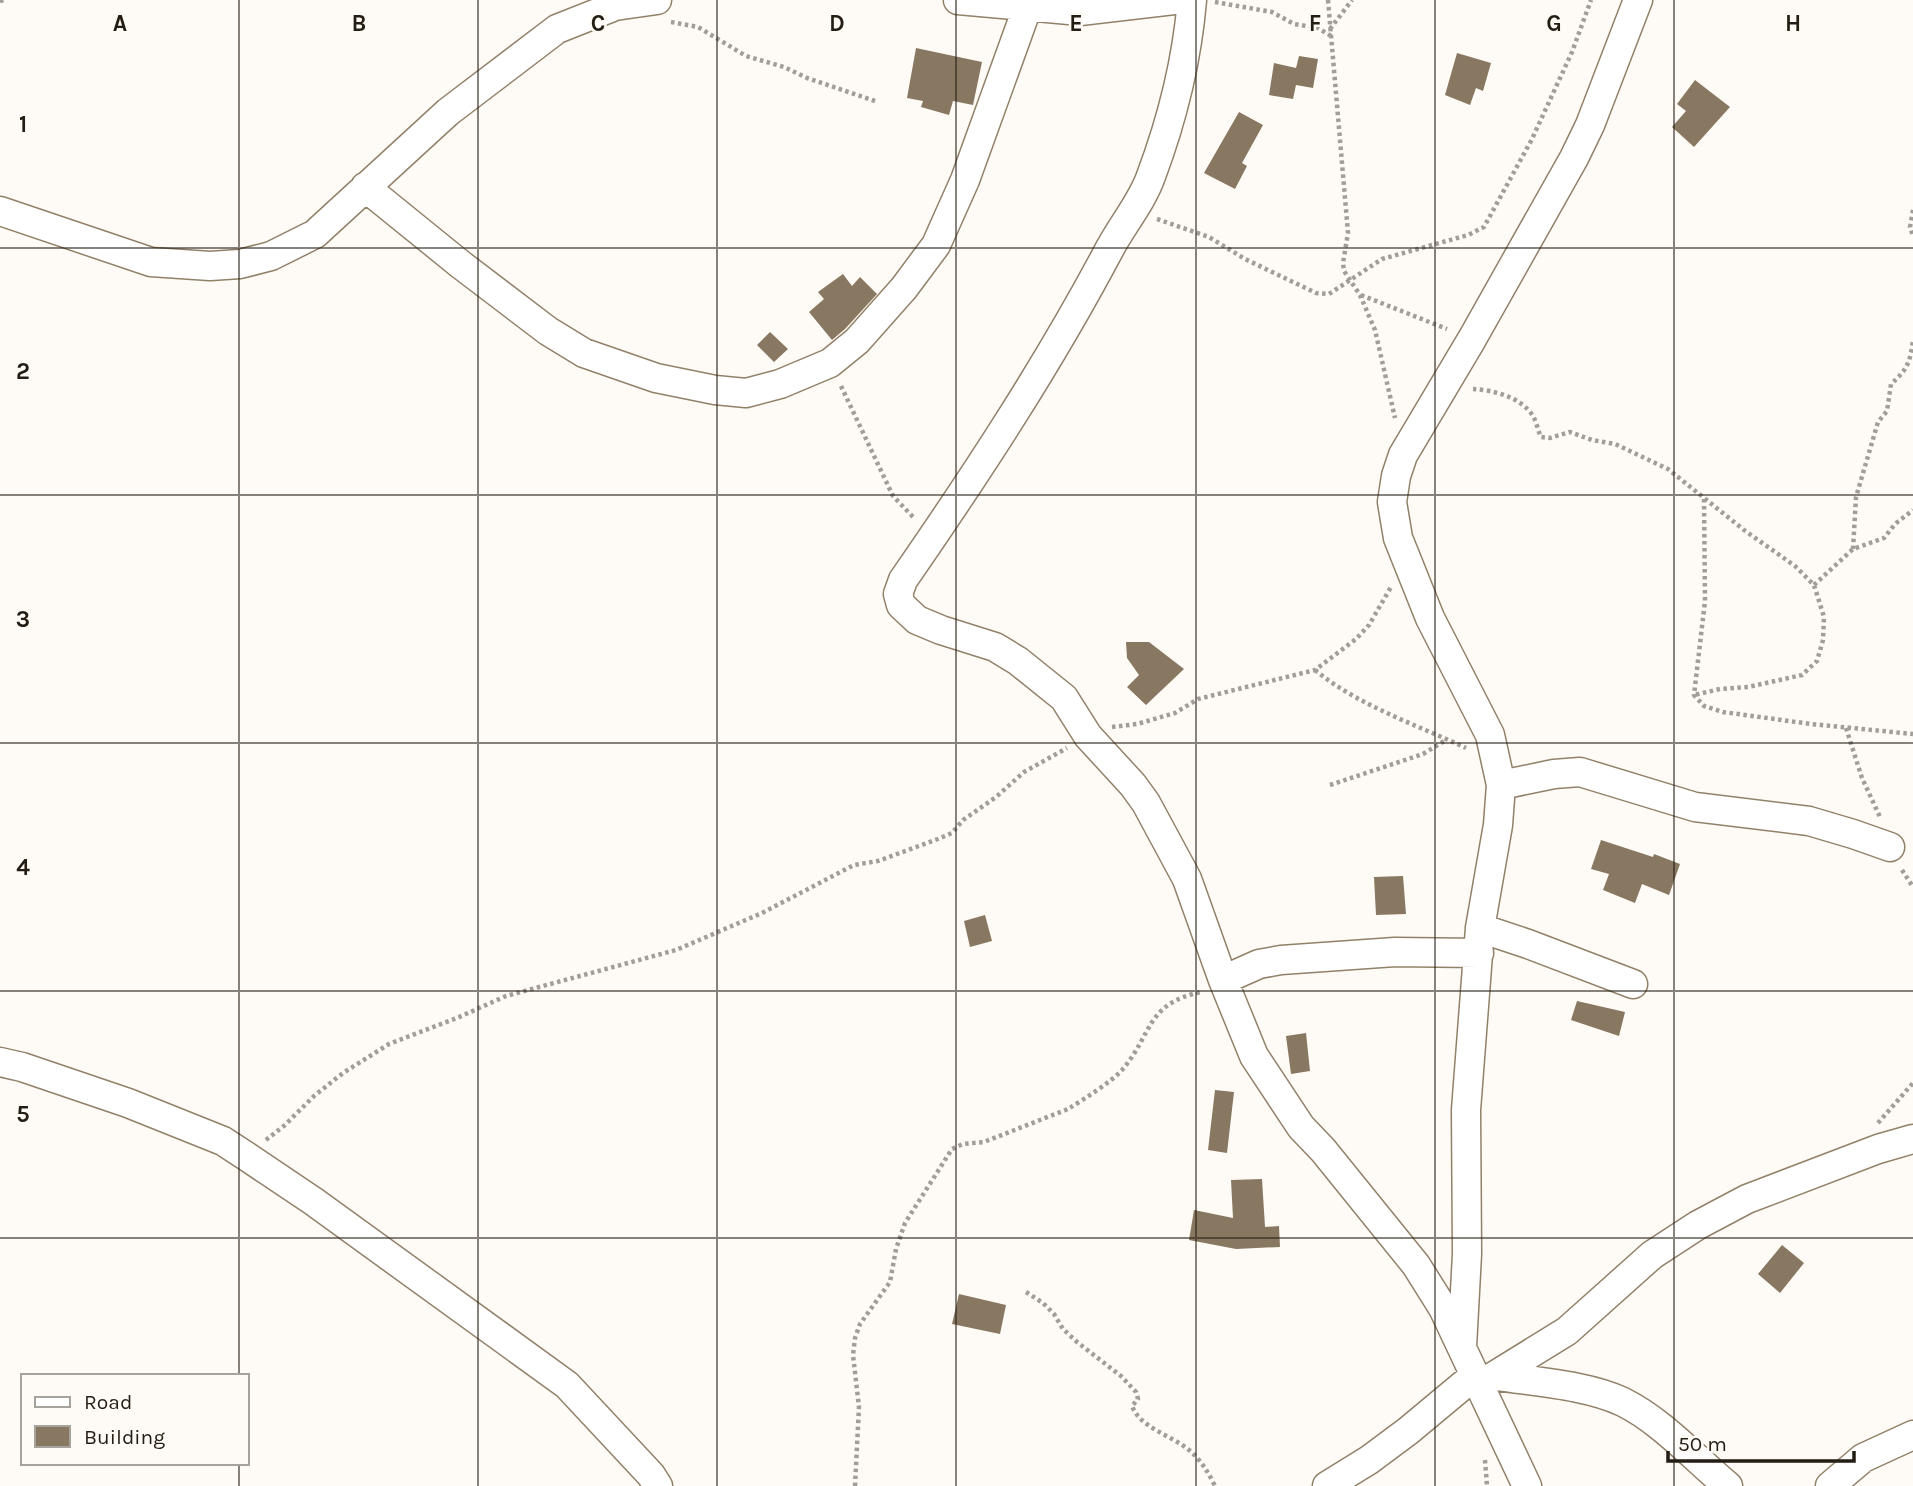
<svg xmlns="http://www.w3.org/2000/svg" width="1913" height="1486" font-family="Karla,sans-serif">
  <rect width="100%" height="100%" fill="#fefaf5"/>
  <path fill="#897861" d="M 916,48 L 982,62 L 973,105 L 953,101 L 949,115 L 921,107 L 923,101 L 907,98 Z
    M 1457,53 L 1491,63 L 1483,91 L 1476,88 L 1470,105 L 1445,95 Z
    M 1299,56 L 1318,59 L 1313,88 L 1296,85 L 1293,99 L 1269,95 L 1274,63 L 1296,68 Z
    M 1695,80 L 1730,107 L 1694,147 L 1672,127 L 1686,111 L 1677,104 Z
    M 1239,112 L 1263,125 L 1242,163 L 1247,166 L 1235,189 L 1204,173 Z
    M 843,274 L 852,286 L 860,277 L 877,294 L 845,329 L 832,340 L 809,312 L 824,299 L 818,292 Z
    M 770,332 L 788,349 L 774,362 L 757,345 Z
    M 1126,642 L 1149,642 L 1184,669 L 1146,705 L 1127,687 L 1139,675 L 1127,658 Z
    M 1601,840 L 1653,857 L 1654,854 L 1680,864 L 1669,895 L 1642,884 L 1635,903 L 1603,890 L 1609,874 L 1591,869 Z
    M 1403,876 L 1406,914 L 1376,915 L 1374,877 Z
    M 985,915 L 992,941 L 970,947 L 964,921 Z
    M 1577,1001 L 1625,1012 L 1619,1036 L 1571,1020 Z
    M 1306,1033 L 1310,1071 L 1291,1074 L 1286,1036 Z
    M 1215,1090 L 1234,1092 L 1227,1153 L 1208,1150 Z
    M 1262,1179 L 1265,1227 L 1279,1226 L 1280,1247 L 1236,1249 L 1189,1240 L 1194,1210 L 1233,1218 L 1231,1180 Z
    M 1782,1245 L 1804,1263 L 1780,1293 L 1758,1274 Z
    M 959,1294 L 1006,1305 L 1000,1334 L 952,1324 Z"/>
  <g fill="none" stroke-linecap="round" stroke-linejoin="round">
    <defs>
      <path id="street" d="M 958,0 L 1080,11 L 1174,0
        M 1192,0 C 1187,60 1172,120 1151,176 C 1142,202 1122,225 1109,250 C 1048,365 977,473 903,580 L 898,594 L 901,605 L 917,620 L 941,630 L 995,647 L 1018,661 L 1064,698 L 1088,736 L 1133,785 L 1146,803 L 1187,879 L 1223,980 L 1254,1056 L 1301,1127 L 1323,1150 L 1416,1265 L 1443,1308 L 1527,1486
        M 365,187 L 460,264 L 548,331 L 584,353 L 656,378 L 715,390 L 746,393 L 780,384 L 830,363 L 857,341 L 904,288 L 936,245 L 965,180 L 1030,0
        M 0,211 L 151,262 L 210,266 L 240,264 L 271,256 L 315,234 L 448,112 L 557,29 L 615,6 L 657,0
        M 1501,785 L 1554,774 L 1580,772 L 1695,807 L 1809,821 L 1853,834 L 1890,847
        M 1480,928 L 1528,944 L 1633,984
        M 1223,980 L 1259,964 L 1281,960 L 1395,952 L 1479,953
        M 0,1062 L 22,1067 L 128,1103 L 223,1141 L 246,1156 L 313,1201 L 567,1385 L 651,1475 L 658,1486
        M 1462,1347 L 1467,1254 L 1466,1110 L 1480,928 L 1498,825 L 1501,785 L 1490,735 L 1430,618 L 1398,538 L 1392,502 L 1396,476 L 1403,455 L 1472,339 L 1574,158 L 1590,125 L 1638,0
        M 1497,1376 C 1536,1382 1587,1385 1623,1402 C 1663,1422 1694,1458 1728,1486
        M 1478,1386 L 1567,1331 L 1652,1255 L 1698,1225 L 1747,1199 L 1878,1149 L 1913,1139
        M 1327,1486 L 1369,1460 L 1408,1431 L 1474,1376
        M 1830,1486 L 1863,1458 L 1913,1435"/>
    </defs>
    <use href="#street" stroke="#928169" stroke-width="31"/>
    <path stroke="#a39d97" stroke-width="4.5" stroke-dasharray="3.5 3.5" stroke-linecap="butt" d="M 1328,0 L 1348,233 L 1343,263 L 1344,271 L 1360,295 L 1375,330 L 1395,418
      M 0,1 L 5,0
      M 1215,2 L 1272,12 L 1294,24 L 1318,28 L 1331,36
      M 671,22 L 698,27 L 746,56 L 784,67 L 807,78 L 875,101
      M 1330,29 L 1352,0
      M 1913,210 L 1910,227 L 1913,236
      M 1157,219 L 1209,237 L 1245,259 L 1316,293 L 1329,294 L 1382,259 L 1468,235 L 1484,227 L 1532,139 L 1572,52 L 1591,0
      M 1361,295 L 1447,329
      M 841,386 L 893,496 L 914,518
      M 1473,389 C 1493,390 1521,397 1533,416 C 1537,423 1538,431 1541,437 L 1550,438 L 1570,432 L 1592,440 L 1615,444 L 1668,469 L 1744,530 L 1795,566 L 1814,585 L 1824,617 L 1823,640 L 1817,661 L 1802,675 L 1748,687 L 1720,689 L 1694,695
      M 1704,499 L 1705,601 L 1694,695 L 1704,706 L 1723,712 L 1811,724 L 1913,734
      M 1853,549 L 1856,497 L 1878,422 L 1887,411 L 1891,384 C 1908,369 1910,362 1913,340
      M 1814,585 L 1853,549 L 1884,538 L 1895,524 L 1913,510
      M 1315,670 C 1359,706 1415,724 1466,748
      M 1112,727 L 1137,724 L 1175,713 L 1198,699 L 1315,670 L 1356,639 L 1369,625 L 1391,587
      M 1846,728 L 1862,778 L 1880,817
      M 1330,785 L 1423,754 L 1446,740
      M 1902,870 L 1913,887
      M 1878,1123 L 1913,1083
      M 266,1140 L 285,1125 L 314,1096 L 343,1073 L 389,1044 L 457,1018 L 506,996 L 676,950 L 762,913 L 854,865 L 878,861 L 938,839 L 952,833 L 963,820 L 996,797 L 1024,772 L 1067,748
      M 1026,1292 L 1043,1303 L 1054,1314 L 1063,1329 L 1077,1342 L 1121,1376 L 1136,1392 L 1138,1399 L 1132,1406 C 1140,1428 1173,1436 1189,1450 C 1201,1460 1208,1472 1215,1486
      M 1485,1460 L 1487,1486
      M 855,1486 L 859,1407 L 853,1355 L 855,1338 L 860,1324 L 890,1282 L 896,1249 L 905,1223 L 952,1149 L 963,1144 L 984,1142 L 1068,1109 C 1084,1099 1110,1083 1122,1070 C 1153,1034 1145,1004 1201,992"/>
    <use href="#street" stroke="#fff" stroke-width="28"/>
  </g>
  <path fill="none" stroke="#241d14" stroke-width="2" stroke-opacity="0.55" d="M 239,0 L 239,1376M 478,0 L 478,1486M 717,0 L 717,1486M 956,0 L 956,1486M 1196,0 L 1196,1486M 1435,0 L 1435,1486M 1674,0 L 1674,1486M 0,248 L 1913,248M 0,495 L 1913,495M 0,743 L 1913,743M 0,991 L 1913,991M 0,1238 L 1913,1238M 239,1463 L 239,1486"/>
  <g font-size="23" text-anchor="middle" font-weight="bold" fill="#241d14" stroke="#fefaf5" stroke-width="5" stroke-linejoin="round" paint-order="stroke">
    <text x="120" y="31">A</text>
    <text x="359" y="31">B</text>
    <text x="598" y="31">C</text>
    <text x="837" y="31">D</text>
    <text x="1076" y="31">E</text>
    <text x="1315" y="31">F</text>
    <text x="1554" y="31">G</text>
    <text x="1793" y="31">H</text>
    <text x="23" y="132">1</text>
    <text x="23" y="379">2</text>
    <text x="23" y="627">3</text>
    <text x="23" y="875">4</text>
    <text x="23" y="1122">5</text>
  </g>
  <rect x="21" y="1374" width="228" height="91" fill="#fefaf5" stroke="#a7a29b" stroke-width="2"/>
  <rect x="35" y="1397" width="35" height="10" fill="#ffffff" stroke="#a7a29b" stroke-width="2"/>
  <text x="84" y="1409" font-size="21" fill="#241d14">Road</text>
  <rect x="35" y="1426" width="35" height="21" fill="#897861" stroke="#a7a29b" stroke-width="2"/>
  <text x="84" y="1444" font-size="21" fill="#241d14">Building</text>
  <path d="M1668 1451v10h186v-10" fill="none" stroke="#241d14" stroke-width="3.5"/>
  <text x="1678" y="1451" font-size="21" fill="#241d14" stroke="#fefaf5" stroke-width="5" paint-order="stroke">50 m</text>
</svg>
